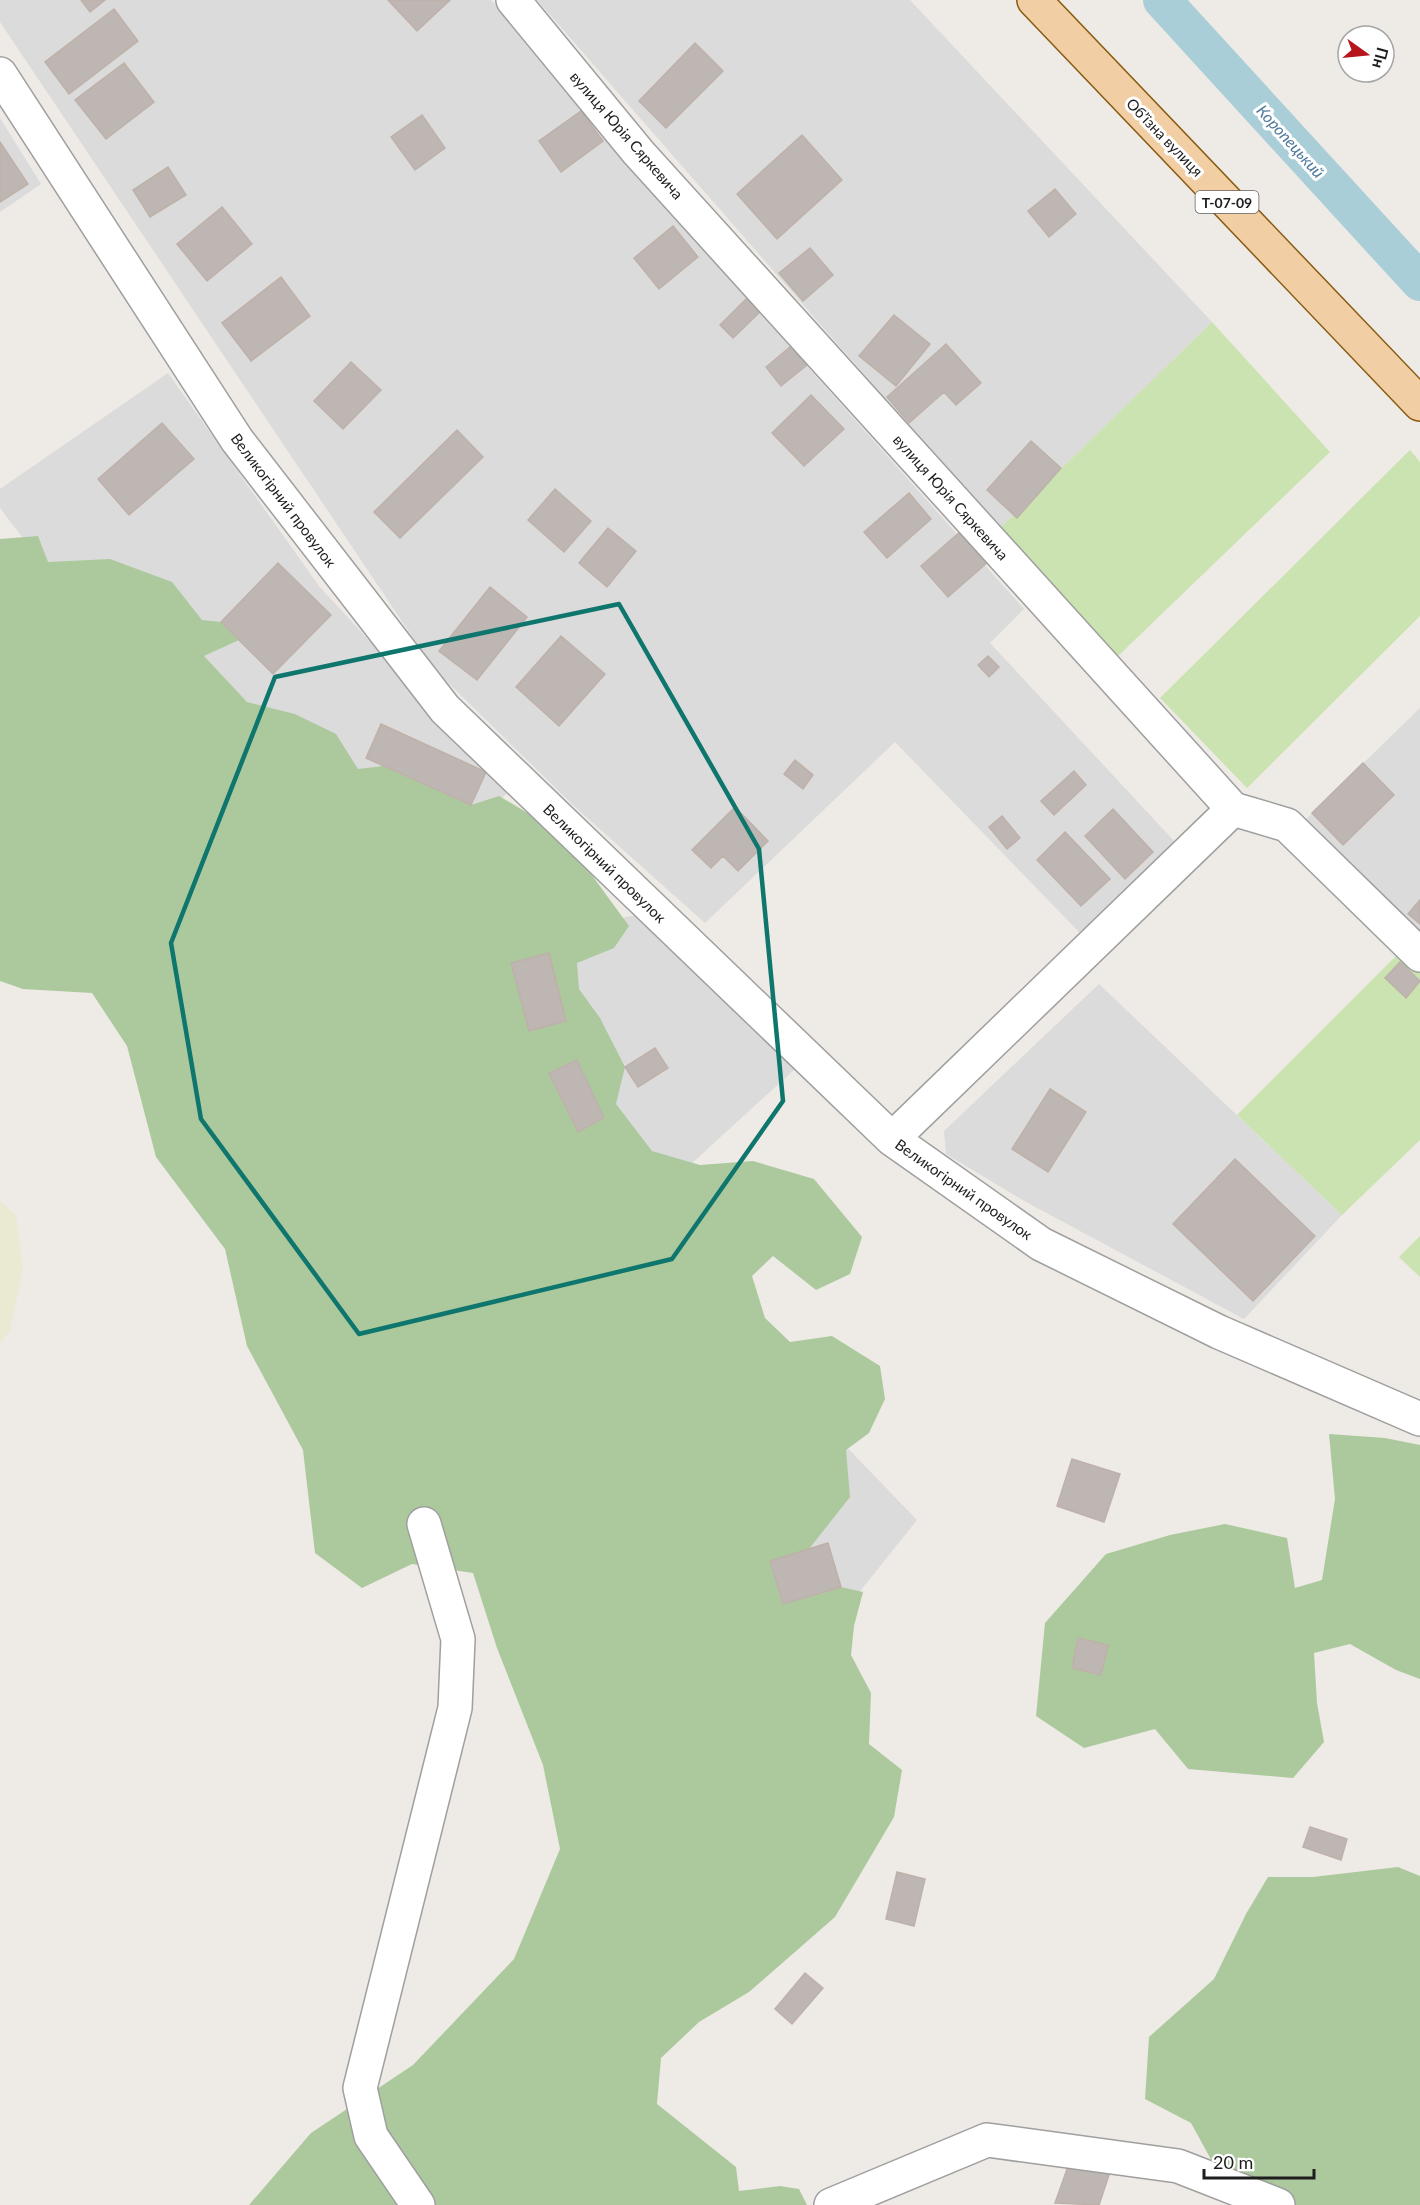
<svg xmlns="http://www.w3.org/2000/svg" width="1420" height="2205" font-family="Lato,sans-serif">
  <rect width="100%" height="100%" fill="#eeeae5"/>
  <path fill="#dcdbdb" d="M 0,0 L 491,0 L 620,157 L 1024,609 L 990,643 L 1175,842 L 1081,934 L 895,742 L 705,923 L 574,806 L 434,669 L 0,22 Z
    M 537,0 L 910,0 L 1212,322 L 999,529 Z
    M 0,118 L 41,184 L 0,212 Z
    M 168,373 L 319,586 L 508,792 L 445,856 L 70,600 L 0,508 L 0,489 Z
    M 1420,708 L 1420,936 L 1303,822 Z
    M 641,914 L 795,1069 L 620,1229 L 498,943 Z
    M 1099,984 L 1342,1215 L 1244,1319 L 1026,1202 L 946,1154 L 944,1131 Z
    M 833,1433 L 917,1520 L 833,1625 L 782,1643 L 727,1537 Z"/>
  <path fill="#eaead2" d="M 0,1201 L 16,1216 L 23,1268 L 10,1331 L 0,1343 Z"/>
  <path fill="#cae3b0" d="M 1212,322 L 1330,452 L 1116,658 L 999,529 Z
    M 1410,450 L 1420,462 L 1420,616 L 1247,788 L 1160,698 Z
    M 1403,949 L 1420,966 L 1420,1140 L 1342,1215 L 1237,1115 Z
    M 1420,1236 L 1420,1277 L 1399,1257 Z"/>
  <path fill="#acc99e" d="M 38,536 L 48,562 L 110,559 L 172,582 L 202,620 L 221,622 L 239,640 L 204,656 L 247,702 L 295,714 L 336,734 L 358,769 L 383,766 L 471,805 L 499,796 L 531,815 L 583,863 L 629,926 L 614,948 L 577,963 L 579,989 L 600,1018 L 625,1067 L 616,1104 L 652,1151 L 700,1165 L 753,1161 L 814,1179 L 862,1237 L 850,1274 L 816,1290 L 773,1256 L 752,1276 L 765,1318 L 790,1342 L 832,1336 L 880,1366 L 885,1399 L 869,1433 L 846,1450 L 850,1497 L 809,1549 L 771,1561 L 783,1604 L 841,1587 L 863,1592 L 854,1626 L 851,1655 L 871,1693 L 869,1744 L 902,1770 L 894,1817 L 835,1917 L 749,1992 L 699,2022 L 661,2058 L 657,2104 L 736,2167 L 739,2191 L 780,2186 L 799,2189 L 807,2205 L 249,2205 L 311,2133 L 413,2065 L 514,1959 L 560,1849 L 543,1765 L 497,1648 L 473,1573 L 412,1564 L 362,1588 L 315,1553 L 303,1450 L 247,1346 L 225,1249 L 156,1157 L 127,1046 L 92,993 L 23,989 L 0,981 L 0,539 Z
    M 1329,1434 L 1385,1438 L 1420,1445 L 1420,1679 L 1396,1670 L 1350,1644 L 1314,1653 L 1317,1703 L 1324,1742 L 1293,1778 L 1188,1769 L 1155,1729 L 1084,1748 L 1036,1716 L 1045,1623 L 1106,1554 L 1170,1535 L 1225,1524 L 1287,1538 L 1295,1588 L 1322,1580 L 1335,1499 Z
    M 1398,1867 L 1420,1876 L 1420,2205 L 1236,2205 L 1191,2123 L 1145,2099 L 1149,2037 L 1214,1979 L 1246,1914 L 1268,1877 L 1313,1877 Z"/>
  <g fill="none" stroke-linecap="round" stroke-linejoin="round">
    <path stroke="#a9ced7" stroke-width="38" d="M 1162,0 L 1420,282"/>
  </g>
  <path fill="#beb6b2" stroke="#beb1a9" stroke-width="1.5" d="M 81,0 L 105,0 L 90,12 Z
    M 388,0 L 450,0 L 417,31 Z
    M 114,9 L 138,41 L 69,94 L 45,62 Z
    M 695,43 L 723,71 L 666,128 L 639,101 Z
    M 124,63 L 154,102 L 106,139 L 75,100 Z
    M 581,111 L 603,141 L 561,172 L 539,141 Z
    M 422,115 L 445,148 L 415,170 L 391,137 Z
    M 802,135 L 842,180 L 777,239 L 737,194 Z
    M 0,142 L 28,184 L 0,202 Z
    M 168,167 L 186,195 L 150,217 L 133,190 Z
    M 1055,189 L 1076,214 L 1049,237 L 1028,211 Z
    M 222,207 L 252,244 L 207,281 L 177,244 Z
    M 673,226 L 698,257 L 659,289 L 634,258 Z
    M 810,248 L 833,275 L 803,301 L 779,273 Z
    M 281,277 L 310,316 L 251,361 L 222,323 Z
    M 749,296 L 762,310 L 733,338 L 720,325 Z
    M 894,315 L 930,344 L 896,386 L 859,356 Z
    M 796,342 L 812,361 L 781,386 L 766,367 Z
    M 946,344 L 981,383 L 956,405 L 944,392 L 909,423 L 887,397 Z
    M 351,362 L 381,390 L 343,429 L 314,401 Z
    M 811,395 L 844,429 L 804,466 L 772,433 Z
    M 162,423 L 194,459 L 129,515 L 98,479 Z
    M 457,430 L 483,457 L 400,538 L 374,512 Z
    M 1031,441 L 1061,468 L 1017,518 L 987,490 Z
    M 555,489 L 591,521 L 564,552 L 528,520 Z
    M 909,493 L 931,519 L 887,558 L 864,532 Z
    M 969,524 L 996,555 L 948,597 L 921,566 Z
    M 608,528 L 636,551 L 607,587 L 579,563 Z
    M 278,563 L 331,615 L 273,674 L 221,622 Z
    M 490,587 L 527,617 L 477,680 L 439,651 Z
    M 561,636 L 605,674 L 559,726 L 516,687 Z
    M 988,656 L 999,667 L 989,677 L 978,665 Z
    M 381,724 L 486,772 L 471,805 L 366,758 Z
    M 795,760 L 813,775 L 803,789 L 784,774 Z
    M 1363,763 L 1394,795 L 1343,845 L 1312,813 Z
    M 1074,771 L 1086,785 L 1054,815 L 1041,801 Z
    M 735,807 L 768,841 L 738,871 L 723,856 L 711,868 L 692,850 Z
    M 1113,809 L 1153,852 L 1125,879 L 1085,836 Z
    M 1002,816 L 1020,838 L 1007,849 L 989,827 Z
    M 1065,832 L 1110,879 L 1081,906 L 1037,860 Z
    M 1420,900 L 1420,924 L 1408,914 Z
    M 549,953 L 566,1021 L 529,1031 L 511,963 Z
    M 1400,962 L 1420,981 L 1406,998 L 1385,978 Z
    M 655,1048 L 668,1068 L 638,1087 L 625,1067 Z
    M 577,1060 L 604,1118 L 578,1132 L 549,1073 Z
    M 1050,1089 L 1086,1112 L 1048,1172 L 1012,1149 Z
    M 1235,1159 L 1315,1236 L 1253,1301 L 1173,1224 Z
    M 1072,1459 L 1120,1474 L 1104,1522 L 1057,1506 Z
    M 828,1543 L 841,1587 L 783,1604 L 770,1561 Z
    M 1078,1638 L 1108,1645 L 1101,1675 L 1072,1668 Z
    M 1310,1827 L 1347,1839 L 1341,1860 L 1303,1847 Z
    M 897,1872 L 925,1879 L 914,1926 L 886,1919 Z
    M 805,1973 L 823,1988 L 792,2024 L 775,2009 Z
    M 1071,2158 L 1110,2172 L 1099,2205 L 1055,2203 Z"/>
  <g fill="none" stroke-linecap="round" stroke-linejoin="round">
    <defs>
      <path id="street" d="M 513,0 L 638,152 L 1233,809 L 1287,825 L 1420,955
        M 0,74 L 237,440 L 445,709 L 892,1139 L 1041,1244 L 1219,1332 L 1420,1419
        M 892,1139 L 1233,809
        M 418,2205 L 371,2136 L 360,2088 L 455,1708 L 458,1639 L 424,1524
        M 831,2205 L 987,2140 L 1178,2166 L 1278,2205"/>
      <path id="primary" d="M 1034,0 L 1420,404"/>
    </defs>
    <use href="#street" stroke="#9f9f9f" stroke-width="36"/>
    <use href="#primary" stroke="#885b10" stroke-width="36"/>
    <use href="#street" stroke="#fff" stroke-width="33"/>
    <use href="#primary" stroke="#f2cea5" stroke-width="33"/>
  </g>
  <path fill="none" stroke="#0f766e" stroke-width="4.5" stroke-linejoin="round" d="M 619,604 L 759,849 L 783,1101 L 672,1259 L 359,1334 L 201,1119 L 171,943 L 275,677 Z"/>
  <g text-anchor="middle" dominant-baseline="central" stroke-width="6" stroke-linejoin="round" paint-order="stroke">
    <rect fill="#fff" stroke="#626262" stroke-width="1.5" x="1195.5" y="191" width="63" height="22" rx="4.5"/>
    <g font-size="14" font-weight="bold" fill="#1e1e1e">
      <text x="1227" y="202">Т-07-09</text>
    </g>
    <g font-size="15" fill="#1e1e1e" stroke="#fff">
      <text transform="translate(627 135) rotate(49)">вулиця Юрія Сяркевича</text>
      <text transform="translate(1165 137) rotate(46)">Обʼїзна вулиця</text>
      <text transform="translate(951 497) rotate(48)">вулиця Юрія Сяркевича</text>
      <text transform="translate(284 500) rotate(53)">Великогірний провулок</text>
      <text transform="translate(605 863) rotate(44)">Великогірний провулок</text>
      <text transform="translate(964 1189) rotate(35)">Великогірний провулок</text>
    </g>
    <g font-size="16" font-style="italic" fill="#51799c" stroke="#fff">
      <text transform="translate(1291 141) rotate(48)">Коропецький</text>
    </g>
  </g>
  <g transform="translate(1366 54) rotate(105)"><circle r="28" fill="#ffffff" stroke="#a5a5a5" stroke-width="1.5"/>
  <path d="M0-4.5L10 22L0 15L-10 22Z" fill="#b6151b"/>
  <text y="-9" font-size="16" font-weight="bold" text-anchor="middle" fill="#1e1e1e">Пн</text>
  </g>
  <path d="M1204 2169v9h110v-9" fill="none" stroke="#1e1e1e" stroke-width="3"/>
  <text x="1213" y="2169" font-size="18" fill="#1e1e1e" stroke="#ffffff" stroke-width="4.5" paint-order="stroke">20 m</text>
</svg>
